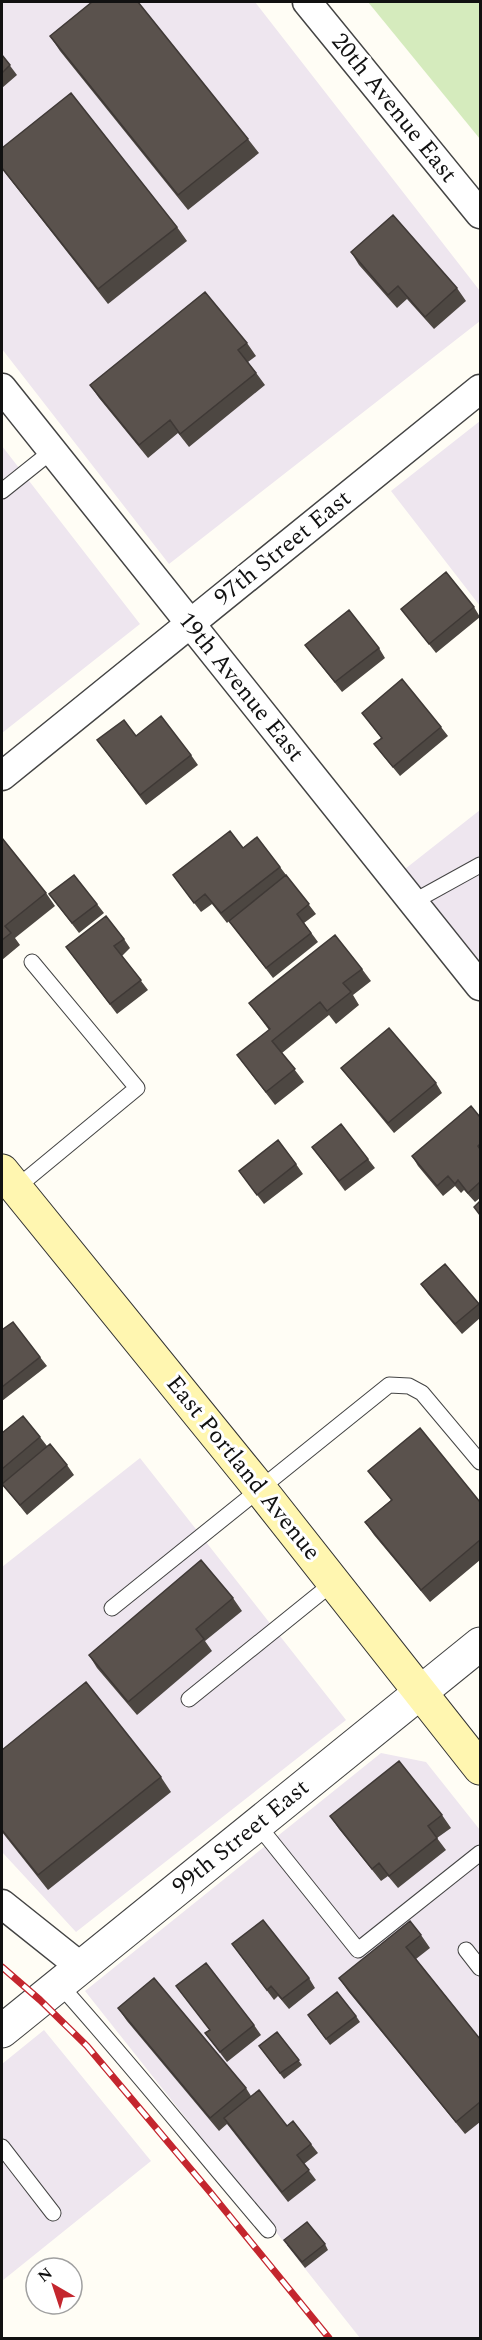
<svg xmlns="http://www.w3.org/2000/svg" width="482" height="2340" font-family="Spectral,serif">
  <rect width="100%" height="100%" fill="#fffdf5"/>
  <path fill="#eee6ef" d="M 2,2 L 255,2 L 480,291 L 480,321 L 169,564 L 2,349 Z
    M 480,421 L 480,606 L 391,491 Z
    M 2,446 L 140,624 L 2,733 Z
    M 480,810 L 480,966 L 405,869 Z
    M 140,1458 L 346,1720 L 76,1932 L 2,1852 L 2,1567 Z
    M 381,1753 L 426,1762 L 480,1830 L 480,2338 L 360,2338 L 85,1991 Z
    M 44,2030 L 151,2161 L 2,2281 L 2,2064 Z"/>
  <path fill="#d5ebbd" d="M 368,2 L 480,2 L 480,139 Z"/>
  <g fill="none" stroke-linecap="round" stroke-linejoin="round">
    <defs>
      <path id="service" d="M 2,491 L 52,451
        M 413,902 L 480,865
        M 16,1188 L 137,1088 L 32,962
        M 112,1608 L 389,1385 L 409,1386 L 422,1393 L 480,1462
        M 189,1699 L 334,1582
        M 257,1824 L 358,1950 L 480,1853
        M 466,1950 L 480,1968
        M 59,1984 C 131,2064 198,2148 268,2230
        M 2,2147 L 53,2213"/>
      <path id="minor" d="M 307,2 L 480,214
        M 2,388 L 480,986
        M 2,776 L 480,389
        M 2,1904 L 81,1967"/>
      <path id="tertiary" d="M 2,2031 L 480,1644"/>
      <path id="secondary" d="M 2,1171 L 260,1489 L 480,1768"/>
    </defs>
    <use href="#service" stroke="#444" stroke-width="17"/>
    <use href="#minor" stroke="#444" stroke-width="31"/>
    <use href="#tertiary" stroke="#444" stroke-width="35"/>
    <use href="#secondary" stroke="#333" stroke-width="35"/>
    <use href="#service" stroke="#fff" stroke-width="15"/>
    <use href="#minor" stroke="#fff" stroke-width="28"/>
    <use href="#tertiary" stroke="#fff" stroke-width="33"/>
    <use href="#secondary" stroke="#fff6b0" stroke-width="33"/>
    <defs>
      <path id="rail" d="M 2,1967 L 40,2000 L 87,2046 L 210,2192 L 329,2338"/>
    </defs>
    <use href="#rail" stroke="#c4262e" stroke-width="7"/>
    <use href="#rail" stroke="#fff" stroke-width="4.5" stroke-dasharray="14" stroke-linecap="butt"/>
  </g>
  <path fill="#4d4742" d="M 50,36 L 248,139 L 259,153 L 188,210 L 60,51 Z
    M 2,55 L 17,75 L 2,88 Z
    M 2,148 L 177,227 L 187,241 L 108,304 L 2,169 Z
    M 351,252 L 457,288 L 466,301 L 434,329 L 407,299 L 397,308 L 359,265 Z
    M 247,343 L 256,356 L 248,362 L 265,385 L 189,447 L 178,433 L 148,458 L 99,398 L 90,385 Z
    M 474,607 L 480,617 L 436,653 L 401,609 Z
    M 305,645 L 379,648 L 385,658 L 342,692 Z
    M 362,713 L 441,727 L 448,736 L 400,776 L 381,753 L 374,744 L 381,738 Z
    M 136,736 L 191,755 L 198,765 L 146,805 L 97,740 Z
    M 2,838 L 46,893 L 55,906 L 15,938 L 20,945 L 2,960 Z
    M 243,848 L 280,867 L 316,914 L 304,923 L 318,942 L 273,978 L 229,921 L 227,923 L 212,904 L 201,912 L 173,875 Z
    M 49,894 L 97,904 L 104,913 L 79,933 Z
    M 124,939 L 130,948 L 122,956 L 148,990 L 117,1014 L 66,947 Z
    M 362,969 L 371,981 L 353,995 L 359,1005 L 336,1024 L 329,1015 L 282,1053 L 304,1082 L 275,1105 L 237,1055 L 269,1030 L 249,1003 Z
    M 341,1068 L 436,1083 L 442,1093 L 394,1133 L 348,1077 Z
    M 480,1117 L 480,1198 L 475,1202 L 464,1190 L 461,1193 L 455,1186 L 443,1196 L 418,1166 L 412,1156 Z
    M 312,1147 L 368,1159 L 375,1168 L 345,1191 Z
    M 296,1164 L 303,1174 L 264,1204 L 239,1171 Z
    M 445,1264 L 480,1306 L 480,1318 L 462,1334 L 428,1294 L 421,1284 Z
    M 2,1330 L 40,1357 L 47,1366 L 2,1401 Z
    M 2,1433 L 40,1437 L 47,1446 L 67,1465 L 74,1475 L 27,1515 L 2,1484 L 2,1485 Z
    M 368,1471 L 480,1502 L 480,1560 L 430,1602 L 374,1535 L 365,1522 L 391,1500 Z
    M 233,1598 L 242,1611 L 205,1641 L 212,1651 L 137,1715 L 97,1668 L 89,1655 Z
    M 2,1750 L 161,1777 L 171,1792 L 48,1890 L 2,1832 Z
    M 442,1815 L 451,1828 L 437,1838 L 446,1850 L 398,1888 L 388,1876 L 381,1881 L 339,1829 L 330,1816 Z
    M 421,1935 L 430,1948 L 416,1959 L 480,2039 L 480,2122 L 465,2134 L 348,1991 L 339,1978 Z
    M 232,1944 L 309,1978 L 315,1988 L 289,2009 L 278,1996 L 274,2000 Z
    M 176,1986 L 254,2025 L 261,2035 L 227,2062 L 205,2033 L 210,2030 Z
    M 118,2008 L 246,2088 L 251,2096 L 287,2126 L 311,2144 L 318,2153 L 304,2164 L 316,2180 L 288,2202 L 227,2124 L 219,2131 L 127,2021 Z
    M 308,2015 L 356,2016 L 360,2022 L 330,2045 Z
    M 277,2032 L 302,2065 L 284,2079 L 259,2046 Z
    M 325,2244 L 328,2250 L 305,2268 L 287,2245 Z"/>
  <path fill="#5a524d" stroke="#3f3936" stroke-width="1.5" d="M 92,2 L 138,2 L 248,139 L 178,195 L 50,36 Z
    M 2,55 L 10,65 L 2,73 Z
    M 71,93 L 177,227 L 98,289 L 2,168 L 2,148 Z
    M 393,215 L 457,288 L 425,317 L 398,286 L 388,295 L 351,252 Z
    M 205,292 L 247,343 L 238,350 L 256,373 L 180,434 L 170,420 L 139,445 L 90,385 Z
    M 446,572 L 474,607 L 429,644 L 401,609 Z
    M 349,610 L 379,648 L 335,682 L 305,645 Z
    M 402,679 L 441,727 L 393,767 L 374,744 L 382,738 L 362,713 Z
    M 161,716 L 191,755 L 140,795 L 97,740 L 124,720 L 136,736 Z
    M 230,831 L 243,848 L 257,837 L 280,867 L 221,913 L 205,894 L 194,903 L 173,875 Z
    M 2,838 L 46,893 L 5,926 L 11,933 L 2,940 Z
    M 74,875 L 97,904 L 72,923 L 49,894 Z
    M 286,875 L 309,904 L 297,914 L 311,933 L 266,968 L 229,921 Z
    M 106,916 L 124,939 L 114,946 L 141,980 L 110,1004 L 66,947 Z
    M 335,935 L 362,969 L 343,983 L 351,992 L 327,1011 L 320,1002 L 272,1041 L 295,1069 L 266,1092 L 237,1055 L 270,1029 L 249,1003 Z
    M 389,1028 L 436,1083 L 388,1123 L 341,1068 Z
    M 471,1106 L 480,1117 L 480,1144 L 478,1146 L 480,1149 L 480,1182 L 468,1193 L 458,1180 L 455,1184 L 448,1176 L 437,1186 L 412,1156 Z
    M 341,1124 L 368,1159 L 339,1181 L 312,1147 Z
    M 278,1140 L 296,1164 L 257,1195 L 239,1171 Z
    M 480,1201 L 480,1215 L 474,1207 Z
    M 445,1264 L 479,1304 L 455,1324 L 421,1284 Z
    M 13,1322 L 40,1357 L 2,1387 L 2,1330 Z
    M 23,1416 L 40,1437 L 2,1469 L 2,1433 Z
    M 420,1428 L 480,1502 L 480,1540 L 421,1590 L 365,1522 L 392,1500 L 368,1471 Z
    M 50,1444 L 67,1465 L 20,1505 L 2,1484 Z
    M 201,1560 L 233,1598 L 196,1629 L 204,1639 L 128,1702 L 89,1655 Z
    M 86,1682 L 161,1777 L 38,1875 L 2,1830 L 2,1750 Z
    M 399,1761 L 442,1815 L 428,1826 L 437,1838 L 389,1876 L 379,1863 L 372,1869 L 330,1816 Z
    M 263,1920 L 309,1978 L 282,1999 L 271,1986 L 267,1990 L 232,1944 Z
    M 410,1921 L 421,1935 L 406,1947 L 480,2039 L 480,2102 L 456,2122 L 339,1978 Z
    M 206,1963 L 254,2025 L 220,2052 L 205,2033 L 210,2030 L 176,1986 Z
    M 154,1978 L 246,2088 L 210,2118 L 118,2008 Z
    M 337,1992 L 356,2016 L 326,2039 L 308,2015 Z
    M 277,2032 L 299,2060 L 280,2073 L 259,2046 Z
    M 259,2090 L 287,2126 L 293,2121 L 311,2144 L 297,2155 L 309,2170 L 282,2192 L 224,2118 Z
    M 307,2222 L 325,2244 L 302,2262 L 284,2240 Z"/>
  <g text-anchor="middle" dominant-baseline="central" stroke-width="6" stroke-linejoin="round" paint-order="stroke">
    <g font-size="24" fill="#111" stroke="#fff">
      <text transform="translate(394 108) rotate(51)">20th Avenue East</text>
      <text transform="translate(283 548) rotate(-39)">97th Street East</text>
      <text transform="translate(241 687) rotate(51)">19th Avenue East</text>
      <text transform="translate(243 1468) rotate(51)">East Portland Avenue</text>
      <text transform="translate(241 1837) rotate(-39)">99th Street East</text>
    </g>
  </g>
  <rect width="482" height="2340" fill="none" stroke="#111111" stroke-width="6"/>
  <g transform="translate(54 2286) rotate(321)"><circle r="28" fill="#ffffff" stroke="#a0a0a0" stroke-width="1.5"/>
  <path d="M0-4.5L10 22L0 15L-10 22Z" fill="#c4262e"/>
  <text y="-9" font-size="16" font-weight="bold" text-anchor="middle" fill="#111111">N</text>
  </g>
</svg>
